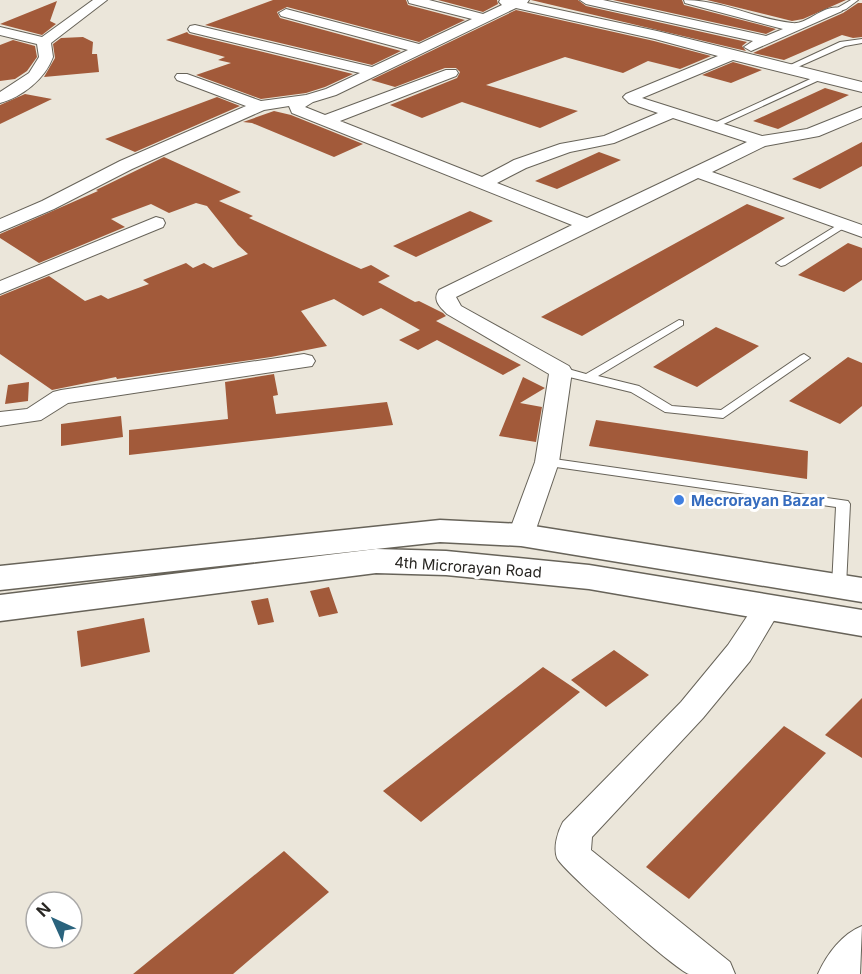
<svg xmlns="http://www.w3.org/2000/svg" width="862" height="974" font-family="Inter,sans-serif">
  <rect width="100%" height="100%" fill="#ebe6da"/>
  <path fill="#a25a3a" d="M 273,0 L 406,0 L 408,5 L 465,20 L 419,42 L 287,7 L 277,12 L 280,18 L 401,51 L 372,65 L 205,25 Z
    M 438,0 L 497,0 L 498,4 L 483,12 Z
    M 531,0 L 578,0 L 586,6 L 747,42 L 742,46 L 746,51 Z
    M 613,0 L 682,0 L 684,5 L 776,29 L 766,34 Z
    M 707,0 L 846,0 L 803,19 L 792,21 Z
    M 57,1 L 50,21 L 56,24 L 42,35 L 0,24 Z
    M 858,3 L 862,3 L 862,37 L 853,38 L 842,35 L 784,60 L 753,53 L 843,13 Z
    M 516,10 L 654,41 L 711,56 L 680,69 L 648,61 L 623,73 L 565,57 L 486,85 L 578,111 L 540,128 L 462,102 L 422,118 L 390,105 L 457,78 L 460,72 L 456,68 L 445,68 L 395,87 L 371,80 Z
    M 187,32 L 189,34 L 353,74 L 325,87 L 306,93 L 261,99 L 196,75 L 231,63 L 218,60 L 225,57 L 166,40 Z
    M 83,37 L 93,42 L 92,54 L 97,54 L 99,72 L 44,77 L 55,58 L 53,44 L 61,38 Z
    M 13,40 L 35,46 L 37,57 L 27,71 L 15,79 L 0,81 L 0,45 Z
    M 733,62 L 762,70 L 731,83 L 702,75 Z
    M 825,88 L 849,95 L 778,129 L 753,121 Z
    M 25,94 L 52,99 L 0,124 L 0,105 Z
    M 217,97 L 240,106 L 135,152 L 105,139 Z
    M 274,111 L 291,115 L 363,144 L 334,157 L 252,123 L 243,122 Z
    M 862,142 L 862,166 L 820,189 L 792,179 Z
    M 599,152 L 621,160 L 557,189 L 535,181 Z
    M 164,157 L 241,192 L 219,201 L 253,216 L 249,218 L 361,269 L 371,265 L 390,276 L 378,282 L 415,302 L 419,301 L 443,313 L 446,316 L 436,321 L 521,365 L 503,375 L 437,340 L 418,350 L 399,340 L 420,330 L 381,308 L 363,316 L 334,299 L 301,311 L 327,346 L 271,357 L 117,379 L 116,377 L 52,390 L 0,354 L 0,296 L 49,276 L 85,301 L 101,295 L 108,299 L 149,284 L 143,280 L 186,263 L 193,268 L 204,263 L 213,268 L 248,254 L 238,245 L 207,206 L 196,203 L 169,213 L 151,204 L 111,219 L 125,227 L 39,263 L 0,238 L 0,234 L 98,191 L 96,190 Z
    M 747,204 L 785,218 L 582,336 L 541,317 Z
    M 470,211 L 493,221 L 416,257 L 393,246 Z
    M 848,243 L 862,248 L 862,280 L 844,292 L 798,275 Z
    M 716,327 L 759,346 L 697,387 L 653,367 Z
    M 848,357 L 862,363 L 862,406 L 840,424 L 789,401 Z
    M 274,374 L 278,395 L 273,396 L 276,414 L 387,402 L 393,425 L 129,455 L 129,430 L 228,419 L 225,382 Z
    M 523,377 L 545,388 L 520,403 L 542,407 L 536,442 L 499,436 Z
    M 29,382 L 28,401 L 5,404 L 8,385 Z
    M 121,416 L 123,437 L 61,446 L 61,424 Z
    M 596,420 L 808,451 L 807,479 L 589,446 Z
    M 329,587 L 338,613 L 319,617 L 310,591 Z
    M 268,598 L 274,622 L 258,625 L 251,601 Z
    M 144,618 L 150,652 L 81,667 L 77,631 Z
    M 614,650 L 649,675 L 606,707 L 571,680 Z
    M 543,667 L 580,692 L 421,822 L 383,791 Z
    M 862,698 L 862,758 L 825,735 Z
    M 784,726 L 826,753 L 689,899 L 646,867 Z
    M 284,851 L 329,892 L 233,974 L 133,974 Z"/>
  <g fill="none" stroke-linecap="round" stroke-linejoin="round">
    <defs>
      <path id="service" d="M 851,0 L 858,0 L 846,9 L 835,13 L 832,11 Z
        M 862,39 L 862,43 L 845,46 L 791,70 L 784,68 L 840,42 Z
        M 819,75 L 826,77 L 717,127 L 710,125 Z
        M 844,221 L 847,222 L 847,226 L 785,265 L 781,266 L 776,263 Z
        M 679,320 L 683,321 L 683,325 L 598,376 L 639,386 L 672,406 L 721,410 L 800,356 L 804,354 L 810,358 L 723,418 L 665,412 L 631,392 L 557,374 L 555,371 L 561,367 L 586,374 Z
        M 547,458 L 848,501 L 850,504 L 846,586 L 844,590 L 834,590 L 832,586 L 836,507 L 542,465 L 540,462 L 542,459 Z"/>
      <path id="minor" d="M 93,0 L 107,0 L 51,43 L 53,57 C 45,79 22,97 0,103 L 0,92 L 29,73 L 39,57 L 37,44 L 0,35 L 0,27 L 42,37 Z
        M 408,0 L 429,0 L 483,14 L 502,5 L 499,2 L 500,0 L 529,0 L 527,3 L 657,31 L 862,82 L 862,92 L 733,60 L 642,98 L 762,136 L 807,129 L 862,107 L 862,118 L 819,136 L 765,146 L 712,172 L 862,225 L 862,237 L 698,178 L 456,297 L 461,306 L 569,366 L 572,371 L 559,462 L 534,535 L 530,541 L 521,544 L 512,541 L 508,535 L 535,462 L 549,374 L 447,314 C 440,307 432,300 439,290 L 572,225 L 292,113 L 289,106 L 264,110 L 132,169 L 54,209 L 0,232 L 0,219 L 42,201 L 120,161 L 246,106 L 177,80 L 175,77 L 177,74 L 187,74 L 261,101 L 306,95 L 326,89 L 360,73 L 190,32 L 188,29 L 190,26 L 195,25 L 372,67 L 408,50 L 281,16 L 279,13 L 286,9 L 419,44 L 472,19 L 409,3 ZM 516,8 L 655,39 L 718,56 L 626,94 L 623,97 L 629,103 L 658,113 L 604,136 L 560,144 L 514,160 L 482,177 L 340,121 L 456,76 L 458,73 L 456,70 L 446,70 L 325,115 L 305,107 L 313,102 L 336,95 ZM 673,118 L 747,142 L 587,218 L 497,183 L 526,168 L 570,152 L 614,143 Z
        M 580,0 L 603,0 L 766,36 L 783,29 L 685,3 L 684,0 C 722,0 755,19 792,23 C 808,25 823,4 840,8 L 842,11 L 751,51 L 744,47 L 753,41 L 586,4 Z
        M 156,217 L 163,219 L 165,223 L 163,227 L 0,294 L 0,281 Z
        M 304,354 L 312,356 L 315,361 L 312,366 L 68,403 L 41,420 L 0,426 L 0,412 L 27,409 L 53,392 L 61,390 Z
        M 768,597 L 778,600 L 782,607 L 750,661 L 703,718 L 592,837 L 591,850 L 730,962 L 735,974 C 721,974 702,974 689,974 C 677,971 561,869 557,858 C 553,847 558,831 563,822 L 681,702 L 728,645 L 758,600 Z
        M 862,926 L 860,974 L 818,974 C 827,954 842,934 862,926 Z"/>
      <path id="primary" d="M 440,520 L 521,524 L 862,578 L 862,602 L 521,546 L 440,542 L 0,590 L 0,566 Z
        M 376,549 L 446,551 L 589,565 L 862,610 L 862,636 L 589,589 L 446,575 L 376,573 L 0,621 L 0,595 Z"/>
    </defs>
    <use href="#service" stroke="#676359" stroke-width="2"/>
    <use href="#minor" stroke="#676359" stroke-width="2"/>
    <use href="#primary" stroke="#676359" stroke-width="3"/>
    <use href="#service" fill="#fff" fill-rule="evenodd"/>
    <use href="#minor" fill="#fff" fill-rule="evenodd"/>
    <use href="#primary" fill="#fff" fill-rule="evenodd"/>
  </g>
  <circle fill="#3f7fe0" stroke="#fff" stroke-width="2" cx="679" cy="500" r="6"/>
  <g text-anchor="middle" dominant-baseline="central" stroke-width="6" stroke-linejoin="round" paint-order="stroke">
    <g font-size="15" font-weight="bold" fill="#366cbe" stroke="#fff" text-anchor="start">
      <text x="691" y="500">Mecrorayan Bazar</text>
    </g>
    <g font-size="15" fill="#282622" stroke="#fff">
      <text transform="translate(468 567) rotate(4)">4th Microrayan Road</text>
    </g>
  </g>
  <g transform="translate(54 920) rotate(315)"><circle r="28" fill="#ffffff" stroke="#a9a8a7" stroke-width="1.5"/>
  <path d="M0-4.5L10 22L0 15L-10 22Z" fill="#2a637d"/>
  <text y="-9" font-size="16" font-weight="bold" text-anchor="middle" fill="#282622">N</text>
  </g>
</svg>
